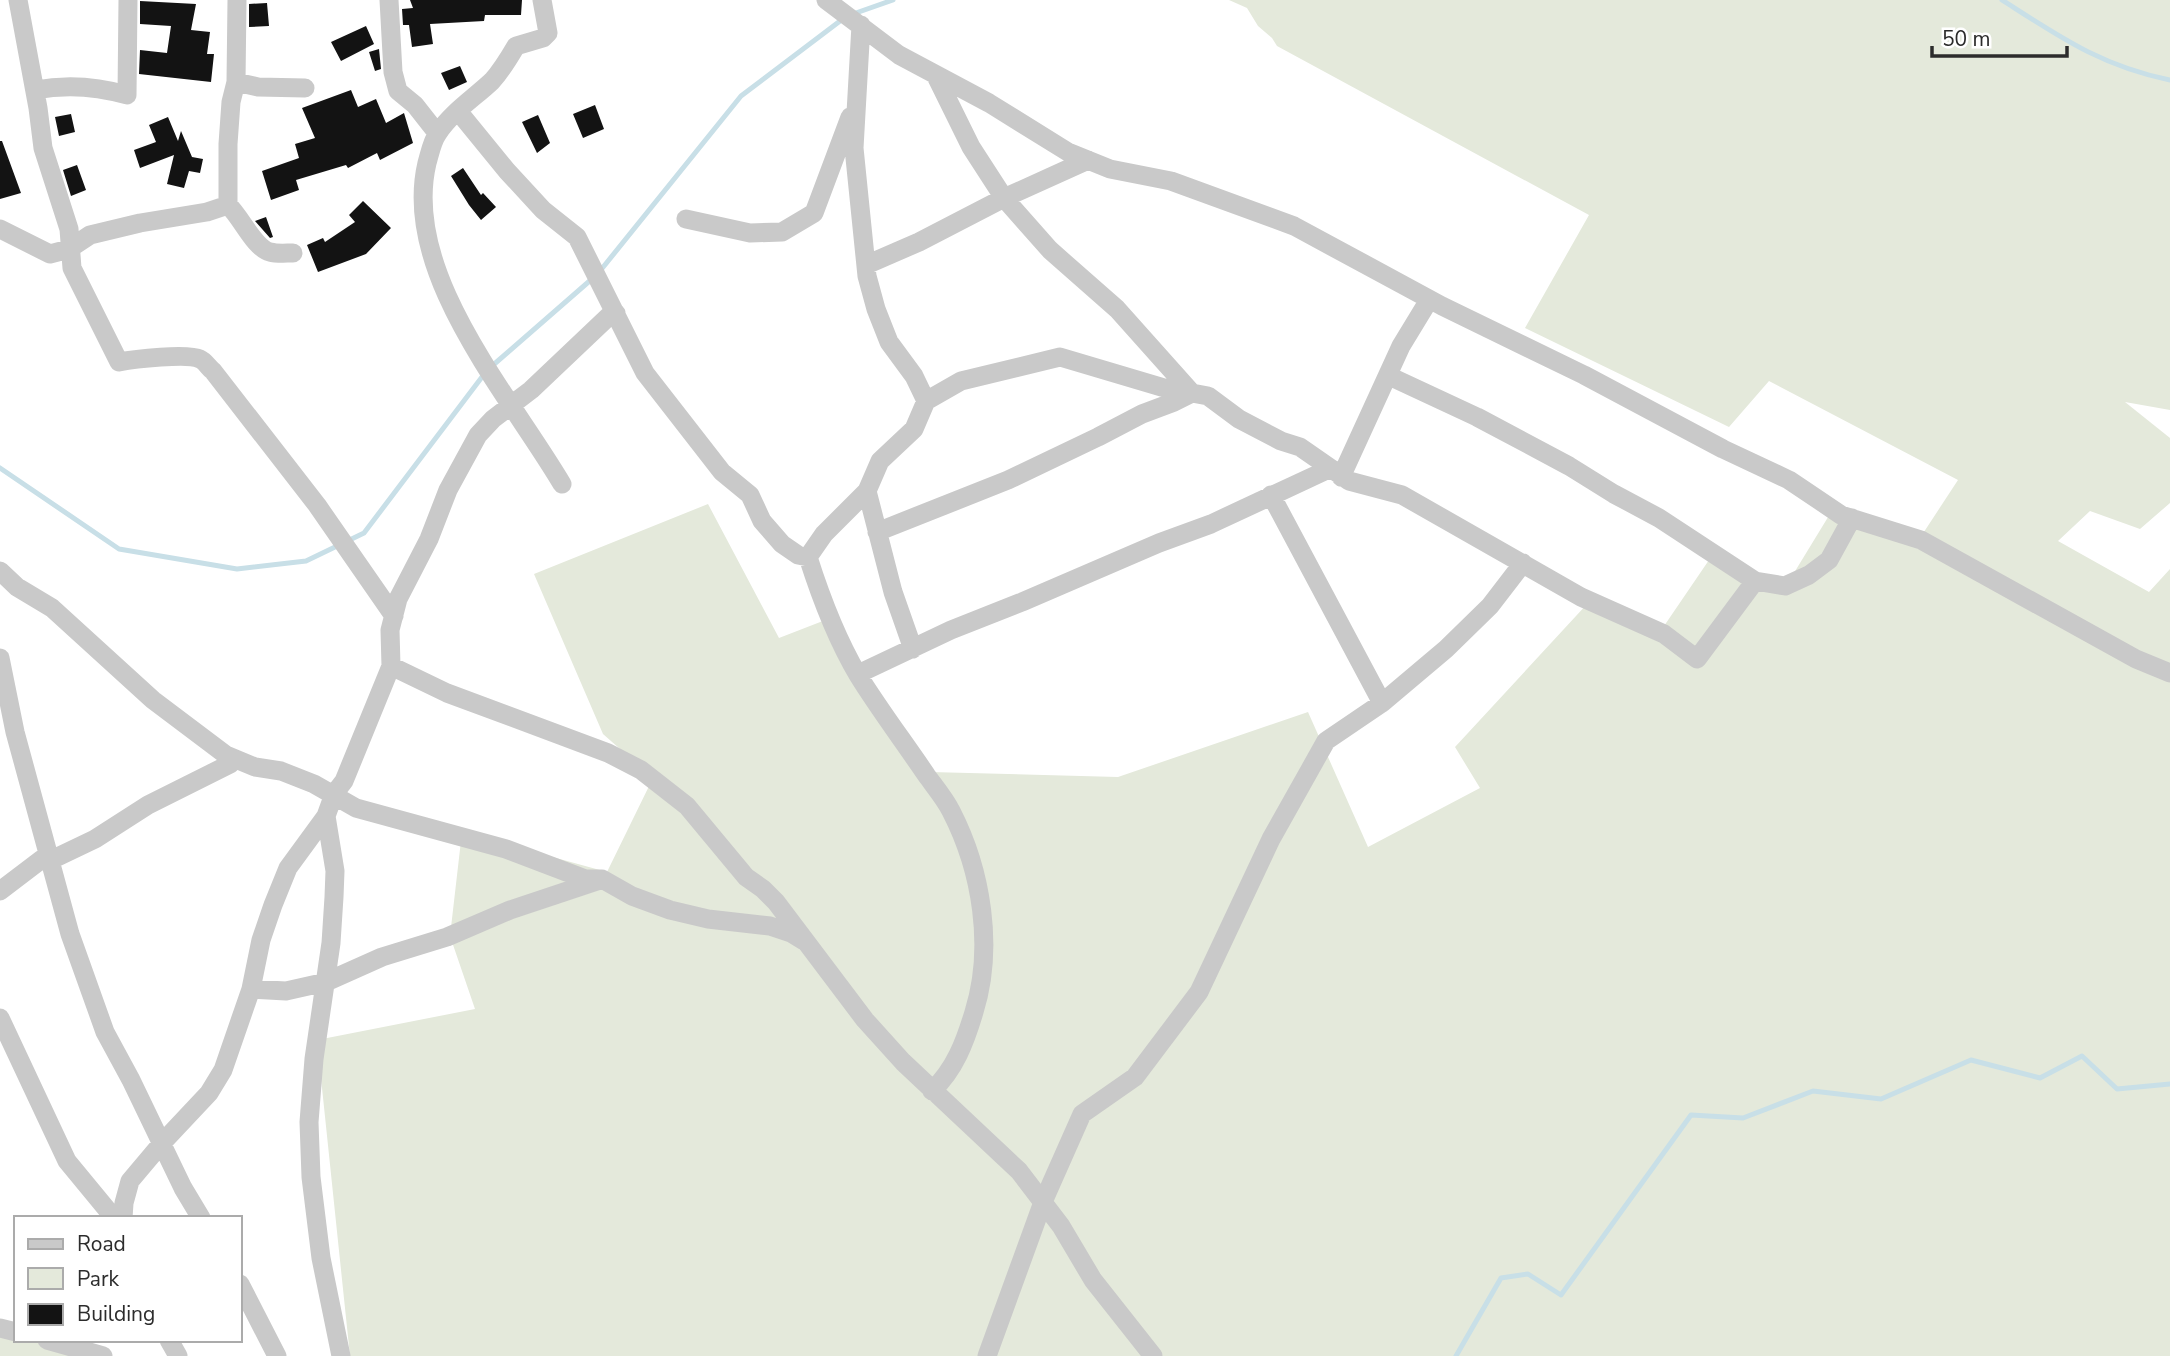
<svg xmlns="http://www.w3.org/2000/svg" width="2170" height="1356" font-family="'Nunito Sans',sans-serif">
  <rect width="100%" height="100%" fill="#fff"/>
  <path fill="#e4e9db" d="M 1229,0 L 2170,0 L 2170,410 L 2125,402 L 2170,438 L 2170,503 L 2140,529 L 2090,511 L 2058,541 L 2149,592 L 2170,569 L 2170,1356 L 350,1356 L 317,1040 L 475,1009 L 450,936 L 462,832 L 607,872 L 653,778 L 603,734 L 534,574 L 708,504 L 779,638 L 828,619 L 930,772 L 1118,777 L 1308,712 L 1368,847 L 1480,788 L 1455,747 L 1588,603 L 1662,629 L 1709,560 L 1786,586 L 1833,509 L 1918,541 L 1958,480 L 1769,381 L 1729,427 L 1525,328 L 1589,215 L 1277,46 L 1272,38 L 1258,26 L 1247,8 Z
    M 0,1327 L 16,1340 L 56,1340 L 107,1356 L 0,1356 Z"/>
  <g fill="none" stroke-linecap="round" stroke-linejoin="round">
    <path stroke="#c8dfe7" stroke-width="5" d="M 2002,0 C 2060,37 2101,66 2170,80
      M 853,14 L 893,0
      M 600,271 L 741,96 L 844,18
      M 492,366 L 593,278
      M 0,468 L 119,549 L 237,569 L 306,561 L 364,533 L 485,373
      M 1456,1356 L 1501,1278 L 1528,1274 L 1561,1295 L 1691,1115 L 1743,1118 L 1813,1091 L 1881,1099 L 1971,1060 L 2040,1078 L 2082,1056 L 2117,1089 L 2170,1084"/>
  </g>
  <path fill="#131313" d="M 410,0 L 522,0 L 521,15 L 485,15 L 484,21 L 430,24 L 433,44 L 412,47 L 409,25 L 403,25 L 402,9 L 413,8 Z
    M 140,1 L 196,4 L 191,30 L 210,32 L 207,54 L 214,54 L 211,82 L 139,74 L 140,50 L 167,53 L 171,26 L 140,24 Z
    M 267,3 L 269,26 L 249,27 L 249,4 Z
    M 366,26 L 374,44 L 341,61 L 331,42 Z
    M 379,49 L 381,69 L 375,71 L 369,52 Z
    M 460,66 L 467,82 L 449,90 L 441,73 Z
    M 351,90 L 358,107 L 376,99 L 386,123 L 404,113 L 413,143 L 380,160 L 377,153 L 348,168 L 346,165 L 296,180 L 299,190 L 271,200 L 262,171 L 299,158 L 295,144 L 315,138 L 302,108 Z
    M 595,105 L 604,129 L 583,138 L 573,114 Z
    M 71,114 L 75,132 L 59,136 L 55,117 Z
    M 538,115 L 550,143 L 537,153 L 522,122 Z
    M 168,117 L 178,141 L 181,131 L 192,157 L 203,159 L 200,173 L 189,171 L 184,188 L 167,184 L 174,155 L 140,168 L 134,150 L 156,142 L 149,125 Z
    M 0,141 L 2,141 L 21,193 L 0,199 Z
    M 77,165 L 86,190 L 71,196 L 63,170 Z
    M 463,168 L 481,195 L 483,193 L 496,207 L 481,220 L 469,205 L 451,176 Z
    M 363,201 L 391,228 L 366,254 L 318,272 L 307,245 L 323,238 L 325,242 L 355,222 L 349,215 Z
    M 266,217 L 273,237 L 270,238 L 255,221 Z"/>
  <g fill="none" stroke-linecap="round" stroke-linejoin="round">
    <path stroke="#c9c9c9" stroke-width="19" d="M 18,0 L 38,108 L 43,148 L 69,229 L 72,268 L 119,362 C 134,359 188,353 200,359 C 205,361 209,368 213,371 L 317,505 L 394,616
      M 389,0 L 393,72 L 398,91 L 415,105 L 437,133
      M 542,0 L 548,33 L 543,38 L 516,46 C 509,58 501,71 492,81 C 474,98 452,112 438,133 C 432,141 430,153 427,163 C 401,273 509,394 562,484
      M 826,0 L 899,55 L 989,103 L 1068,152 L 1110,169 L 1171,181 L 1294,226 L 1442,306 L 1584,375 L 1723,449 L 1789,480 L 1841,515 L 1921,540 L 2136,659 L 2170,673
      M 861,25 L 854,148 L 867,276 L 876,309 L 889,342 L 914,376 L 926,401 L 914,429 L 880,461 L 867,491 L 893,592 L 913,649
      M 935,74 L 971,147 L 1004,198 L 1050,250 L 1117,309 L 1192,393 L 1208,396 L 1239,419 L 1281,441 L 1300,447 L 1349,481 L 1402,495 L 1581,597 L 1664,634 L 1697,659 L 1755,581
      M 236,82 L 258,87 L 305,88
      M 35,90 C 66,84 96,86 127,95 L 128,0
      M 458,111 L 507,171 L 543,210 L 577,237 L 645,373 L 722,472 L 750,495 L 762,521 L 782,544 L 798,555 L 808,557
      M 228,205 C 242,218 254,248 270,252 C 277,254 286,253 293,253
      M 686,219 L 750,233 L 782,232 L 814,213 L 850,117
      M 0,229 L 50,254 L 69,249 L 90,235 L 140,223 L 207,212 L 228,205 L 228,144 L 231,102 L 236,82 L 237,0
      M 866,265 L 919,242 L 1004,198 L 1088,160
      M 1389,376 L 1477,417 L 1569,466 L 1614,494 L 1659,518 L 1755,581 L 1785,586 L 1809,575 L 1829,560 L 1852,518
      M 926,401 L 961,381 L 1060,357 L 1188,395
      M 1341,477 L 1401,346 L 1429,300
      M 1271,495 L 1382,703
      M 877,532 L 1008,480 L 1098,437 L 1142,414 L 1174,402 L 1192,393
      M 808,557 C 821,598 836,638 858,675 C 879,709 904,742 927,776 C 935,787 945,799 951,811 C 982,871 994,948 974,1012 C 965,1042 955,1069 932,1091
      M 808,557 L 824,534 L 867,491
      M 0,571 L 17,587 L 52,608 L 153,700 L 226,755 L 255,767 L 281,771 L 314,784 L 356,808 L 506,849 L 585,879 L 602,879 L 632,896 L 670,910 L 708,919 L 770,926 L 791,933 L 804,941
      M 0,658 L 15,732 L 70,934 L 105,1032 L 131,1080 L 183,1188 L 201,1218
      M 391,666 L 447,693 L 608,753 L 641,770 L 687,806 L 746,877 L 763,889 L 776,902 L 865,1020 L 903,1062 L 1019,1171 L 1061,1226 L 1093,1280 L 1153,1356
      M 858,674 L 951,630 L 1022,602 L 1159,543 L 1211,524 L 1329,469
      M 326,816 L 335,871 L 334,897 L 331,943 L 314,1059 L 309,1122 L 311,1177 L 321,1258 L 341,1356
      M 49,861 L 95,839 L 148,805 L 230,764 L 235,759
      M 0,891 L 42,859 L 48,858
      M 251,989 L 286,991 L 326,982 L 382,957 L 447,937 L 510,910 L 597,881
      M 0,1018 L 67,1161 L 114,1218
      M 123,1218 L 124,1203 L 130,1181 L 162,1143 L 209,1093 L 223,1070 L 251,989 L 261,940 L 273,905 L 288,868 L 326,816 L 334,794 L 344,781 L 391,666 L 390,630 L 398,599 L 429,539 L 448,490 L 478,435 L 493,419 L 531,390 L 609,316 L 616,313
      M 240,1284 L 277,1356
      M 0,1328 L 16,1332
      M 47,1340 L 103,1356
      M 169,1340 L 178,1356
      M 987,1356 L 1043,1202 L 1082,1114 L 1135,1077 L 1199,992 L 1271,839 L 1326,741 L 1382,703 L 1446,649 L 1490,606 L 1523,563"/>
  </g>
  <rect x="14" y="1216" width="228" height="126" fill="#ffffff" stroke="#ababab" stroke-width="2"/>
  <rect x="28" y="1239" width="35" height="10" fill="#c9c9c9" stroke="#ababab" stroke-width="2"/>
  <text x="77" y="1251" font-size="21" fill="#2c2c2c">Road</text>
  <rect x="28" y="1268" width="35" height="21" fill="#e4e9db" stroke="#ababab" stroke-width="2"/>
  <text x="77" y="1286" font-size="21" fill="#2c2c2c">Park</text>
  <rect x="28" y="1304" width="35" height="21" fill="#131313" stroke="#ababab" stroke-width="2"/>
  <text x="77" y="1321" font-size="21" fill="#2c2c2c">Building</text>
  <path d="M1932 46v10h135v-10" fill="none" stroke="#2c2c2c" stroke-width="3.5"/>
  <text x="1942" y="46" font-size="21" fill="#2c2c2c" stroke="#ffffff" stroke-width="5" paint-order="stroke">50 m</text>
</svg>
